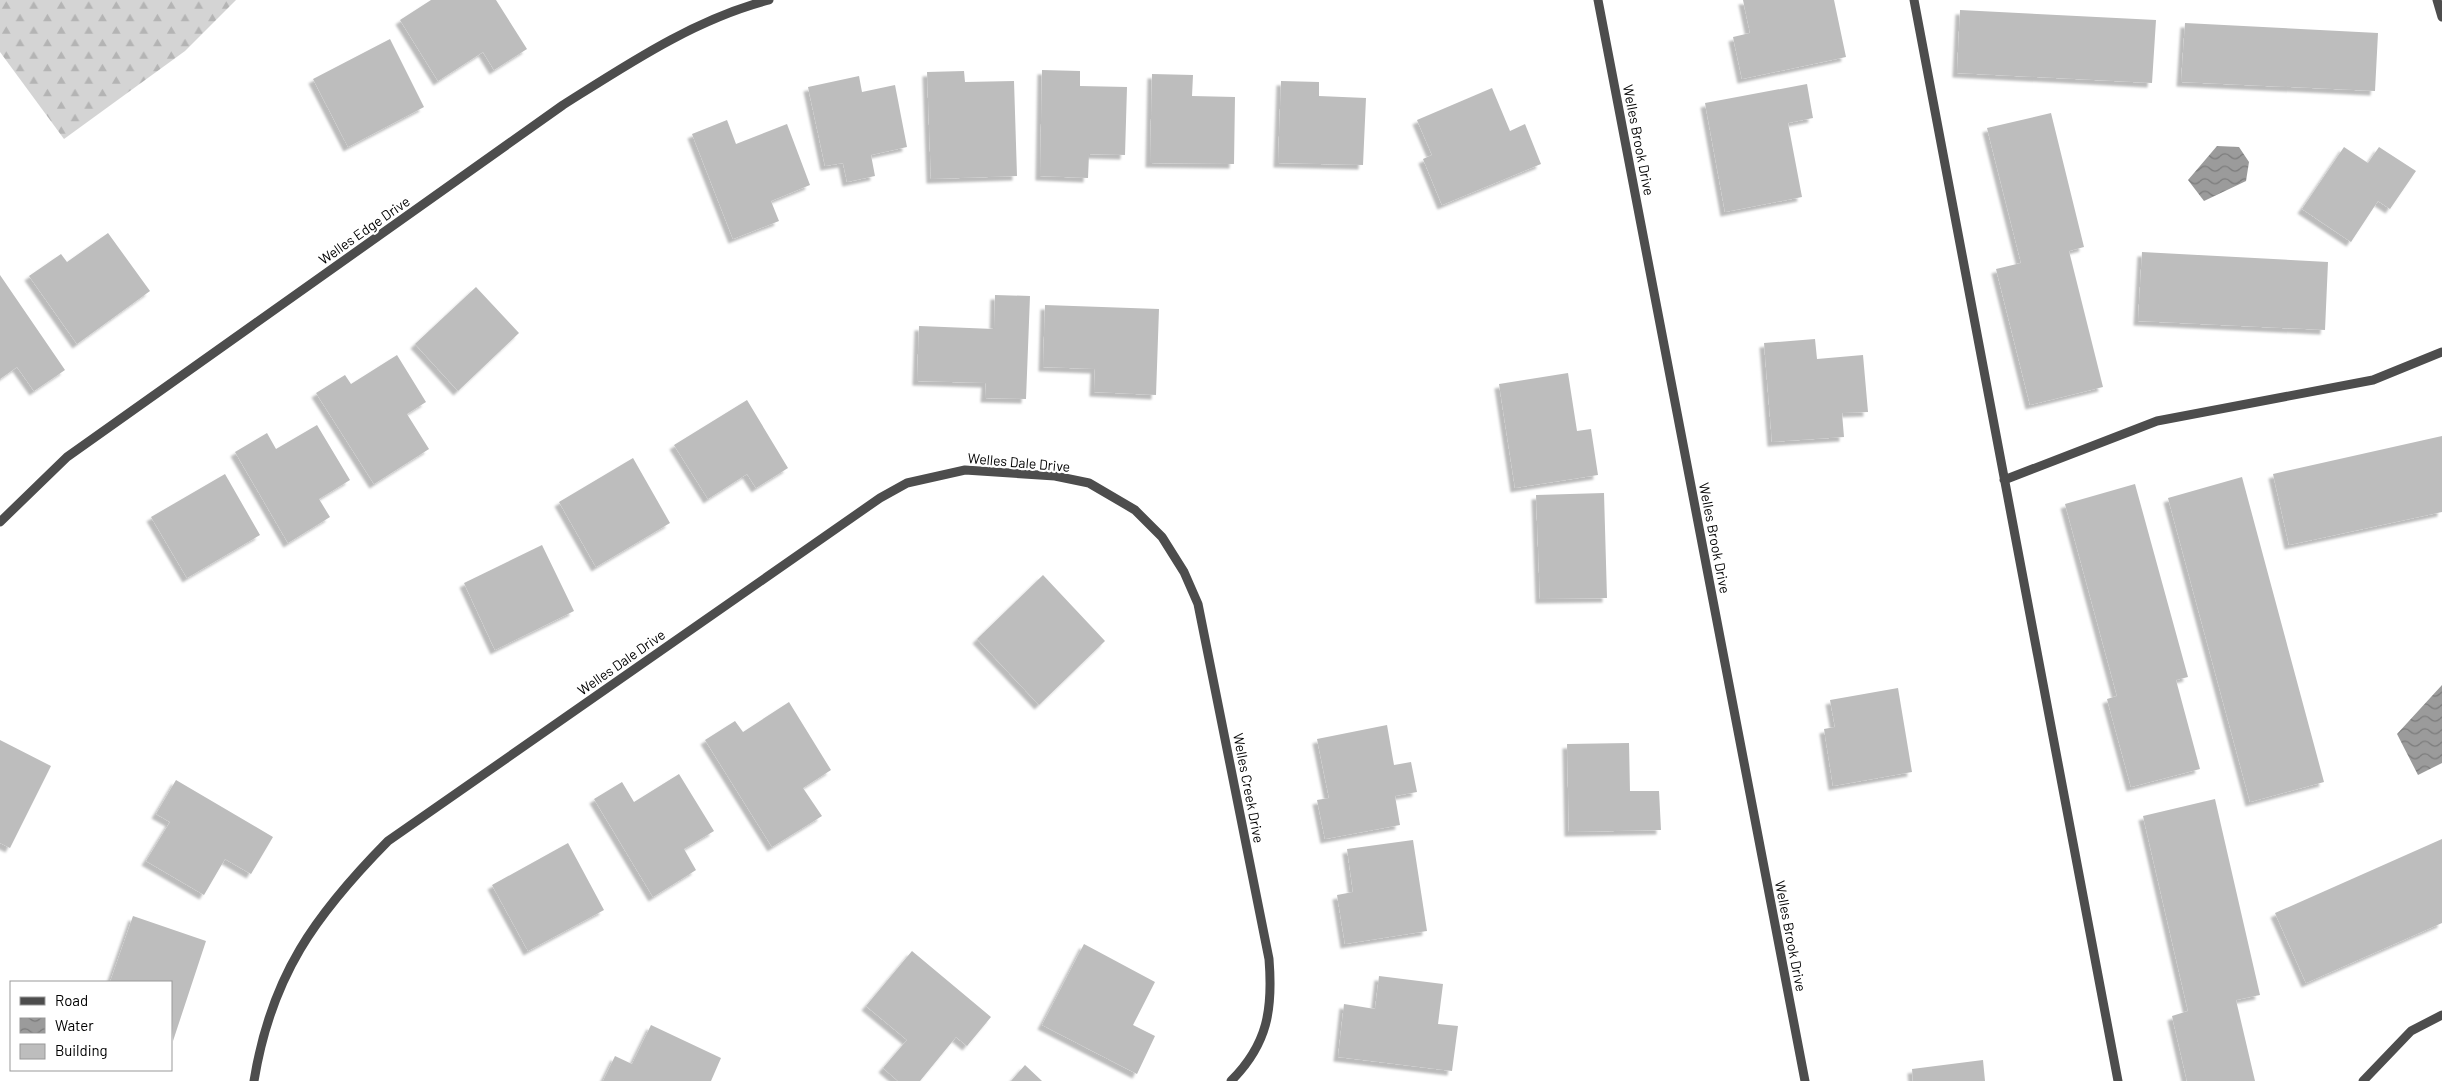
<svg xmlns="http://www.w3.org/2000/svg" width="2442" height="1081" font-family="Barlow,sans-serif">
  <defs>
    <pattern id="forest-firs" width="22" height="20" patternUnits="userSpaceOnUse" patternTransform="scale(1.25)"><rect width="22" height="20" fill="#d4d4d4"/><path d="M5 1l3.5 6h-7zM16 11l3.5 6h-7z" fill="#b4b4b4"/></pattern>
    <pattern id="water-waves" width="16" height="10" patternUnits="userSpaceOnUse" patternTransform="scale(1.25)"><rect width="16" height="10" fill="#9b9b9b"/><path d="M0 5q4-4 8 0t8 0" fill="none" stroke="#7c7c7c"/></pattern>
    <filter id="shadow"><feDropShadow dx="-4.5" dy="4.5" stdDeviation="1" flood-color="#0004"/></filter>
  </defs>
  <rect width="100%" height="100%" fill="#fff"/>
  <path fill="url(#forest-firs)" d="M 0,0 L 236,0 L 185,51 L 64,139 L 0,52 Z"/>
  <path fill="url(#water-waves)" d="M 2217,146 L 2239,147 L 2249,162 L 2246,181 L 2204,201 L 2188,180 Z
    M 2442,685 L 2442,763 L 2418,775 L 2397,734 Z"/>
  <path fill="#bdbdbd" filter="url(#shadow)" d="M 431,0 L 496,0 L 527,49 L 494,70 L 483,52 L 438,81 L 400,20 Z
    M 1743,0 L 1834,0 L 1846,57 L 1742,79 L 1733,37 L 1750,33 Z
    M 1960,10 L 2156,20 L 2152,83 L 1957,73 Z
    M 2185,23 L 2378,33 L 2375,91 L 2181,82 Z
    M 390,39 L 424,107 L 348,147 L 313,79 Z
    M 1042,70 L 1080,71 L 1080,86 L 1127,87 L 1125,155 L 1089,154 L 1088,178 L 1040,176 Z
    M 964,71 L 965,82 L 1014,81 L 1017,176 L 931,179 L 927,72 Z
    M 1152,74 L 1193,75 L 1192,96 L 1235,97 L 1234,164 L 1150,163 Z
    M 859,76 L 862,92 L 895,85 L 907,147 L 871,155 L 875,176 L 847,182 L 843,163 L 825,166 L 808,87 Z
    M 1281,81 L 1319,82 L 1319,96 L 1366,98 L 1363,165 L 1278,163 Z
    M 1807,84 L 1813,118 L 1788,123 L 1802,197 L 1725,212 L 1705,103 Z
    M 1492,88 L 1510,131 L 1525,124 L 1541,164 L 1442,205 L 1423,159 L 1432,155 L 1417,120 Z
    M 2051,113 L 2084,247 L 2069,251 L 2103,387 L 2030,405 L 1996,269 L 2021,263 L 1987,128 Z
    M 727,120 L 736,144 L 787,124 L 810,185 L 771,201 L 779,221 L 733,239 L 692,134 Z
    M 2344,147 L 2368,163 L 2379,147 L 2416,171 L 2390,209 L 2378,201 L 2351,242 L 2302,209 Z
    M 108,233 L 150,291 L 77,344 L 29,276 L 61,254 L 67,262 Z
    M 2142,252 L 2328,262 L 2325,330 L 2138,321 Z
    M 0,275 L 65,370 L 34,391 L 17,367 L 0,379 Z
    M 476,287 L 519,333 L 458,391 L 415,344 Z
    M 995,295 L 1030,296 L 1026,399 L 985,398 L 986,383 L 917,381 L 919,326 L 994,329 Z
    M 1045,305 L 1159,309 L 1156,395 L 1094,392 L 1095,369 L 1043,367 Z
    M 1815,339 L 1817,359 L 1863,355 L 1868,412 L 1842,413 L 1844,437 L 1772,442 L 1764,343 Z
    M 397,355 L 426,402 L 407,414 L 429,449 L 374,484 L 316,393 L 345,375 L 351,384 Z
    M 1568,373 L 1577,431 L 1591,429 L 1598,475 L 1515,488 L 1499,384 Z
    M 747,400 L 788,468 L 756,488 L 747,474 L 708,499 L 674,445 Z
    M 317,425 L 350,480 L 319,499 L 330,517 L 288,543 L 235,452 L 267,433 L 276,449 Z
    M 2442,436 L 2442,512 L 2289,545 L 2273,474 Z
    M 633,458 L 670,523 L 596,567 L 559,502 Z
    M 225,474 L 260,535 L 187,578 L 151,517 Z
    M 2242,477 L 2324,782 L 2250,802 L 2168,498 Z
    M 2135,484 L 2188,677 L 2176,680 L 2200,769 L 2131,787 L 2107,699 L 2117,696 L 2065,504 Z
    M 1604,493 L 1607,598 L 1540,599 L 1536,495 Z
    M 542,545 L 574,611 L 495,650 L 464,583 Z
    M 1043,575 L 1105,641 L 1039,705 L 977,639 Z
    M 1898,688 L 1912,772 L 1833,786 L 1824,729 L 1835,727 L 1830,700 Z
    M 789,702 L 831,770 L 803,788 L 822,816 L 772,847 L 705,740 L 735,721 L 743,732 Z
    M 1387,725 L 1394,765 L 1411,762 L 1417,792 L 1395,796 L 1400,825 L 1325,839 L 1317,800 L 1329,798 L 1317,739 Z
    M 0,740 L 51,766 L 10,848 L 0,843 Z
    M 1629,743 L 1630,791 L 1659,791 L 1661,830 L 1569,832 L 1567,744 Z
    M 679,774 L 714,831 L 684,849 L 696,870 L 653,897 L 594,799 L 622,782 L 634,802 Z
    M 176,780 L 273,837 L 251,874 L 225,859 L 204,895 L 146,861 L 170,822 L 156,814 Z
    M 2215,799 L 2260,995 L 2236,1000 L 2255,1081 L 2187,1081 L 2172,1016 L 2188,1011 L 2143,816 Z
    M 2442,839 L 2442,923 L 2306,983 L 2275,913 Z
    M 1413,840 L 1427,931 L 1345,944 L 1337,895 L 1353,892 L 1347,849 Z
    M 568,843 L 604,910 L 528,951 L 492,885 Z
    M 133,916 L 206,941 L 173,1041 L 171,982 L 110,982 Z
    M 1084,944 L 1155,982 L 1133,1025 L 1155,1036 L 1137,1074 L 1042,1025 Z
    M 912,951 L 991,1017 L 967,1046 L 956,1037 L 920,1081 L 898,1081 L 883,1068 L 907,1040 L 866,1006 Z
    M 1379,976 L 1443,984 L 1438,1024 L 1458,1026 L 1452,1071 L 1338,1057 L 1344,1004 L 1375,1009 Z
    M 651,1025 L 721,1058 L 711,1081 L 603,1081 L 615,1056 L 632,1064 Z
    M 1983,1060 L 1985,1081 L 1913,1081 L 1912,1069 Z
    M 1025,1065 L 1042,1081 L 1011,1081 Z"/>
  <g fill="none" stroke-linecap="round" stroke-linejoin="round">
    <path stroke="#4d4d4d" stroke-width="9" d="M 1598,0 L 1805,1081
      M 1914,0 L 2118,1081
      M 2437,0 L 2442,17
      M 2004,480 L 2157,421 L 2373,380 L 2442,352
      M 0,522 L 67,457 L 563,105 C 628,64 695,19 769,0
      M 254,1081 C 271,976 315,915 388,841 L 880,498 L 907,483 L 965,470 L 1055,476 L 1089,483 L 1135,510 L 1162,537 L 1184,572 L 1198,604 L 1269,959 C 1273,1009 1268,1044 1231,1081
      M 2363,1081 L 2411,1031 L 2442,1015"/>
  </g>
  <g text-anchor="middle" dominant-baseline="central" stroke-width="4.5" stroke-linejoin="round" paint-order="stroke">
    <g font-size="14" fill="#000" stroke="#fff">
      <text transform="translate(1639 140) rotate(79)">Welles Brook Drive</text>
      <text transform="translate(364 230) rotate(-35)">Welles Edge Drive</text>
      <text transform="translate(1019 462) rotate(5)">Welles Dale Drive</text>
      <text transform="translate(1715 538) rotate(79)">Welles Brook Drive</text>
      <text transform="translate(621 662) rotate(-35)">Welles Dale Drive</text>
      <text transform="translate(1249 788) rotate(79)">Welles Creek Drive</text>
      <text transform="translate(1791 936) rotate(79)">Welles Brook Drive</text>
    </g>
  </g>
  <rect x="10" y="981" width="162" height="90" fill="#ffffff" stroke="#999999"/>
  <rect x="20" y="997" width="25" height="8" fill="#4d4d4d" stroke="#999999"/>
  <text x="55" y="1006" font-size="15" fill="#000000">Road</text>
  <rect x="20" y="1018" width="25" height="15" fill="url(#water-waves)" stroke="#999999"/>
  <text x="55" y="1031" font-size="15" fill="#000000">Water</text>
  <rect x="20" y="1044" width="25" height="15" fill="#bdbdbd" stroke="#999999"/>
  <text x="55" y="1056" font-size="15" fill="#000000">Building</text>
</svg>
